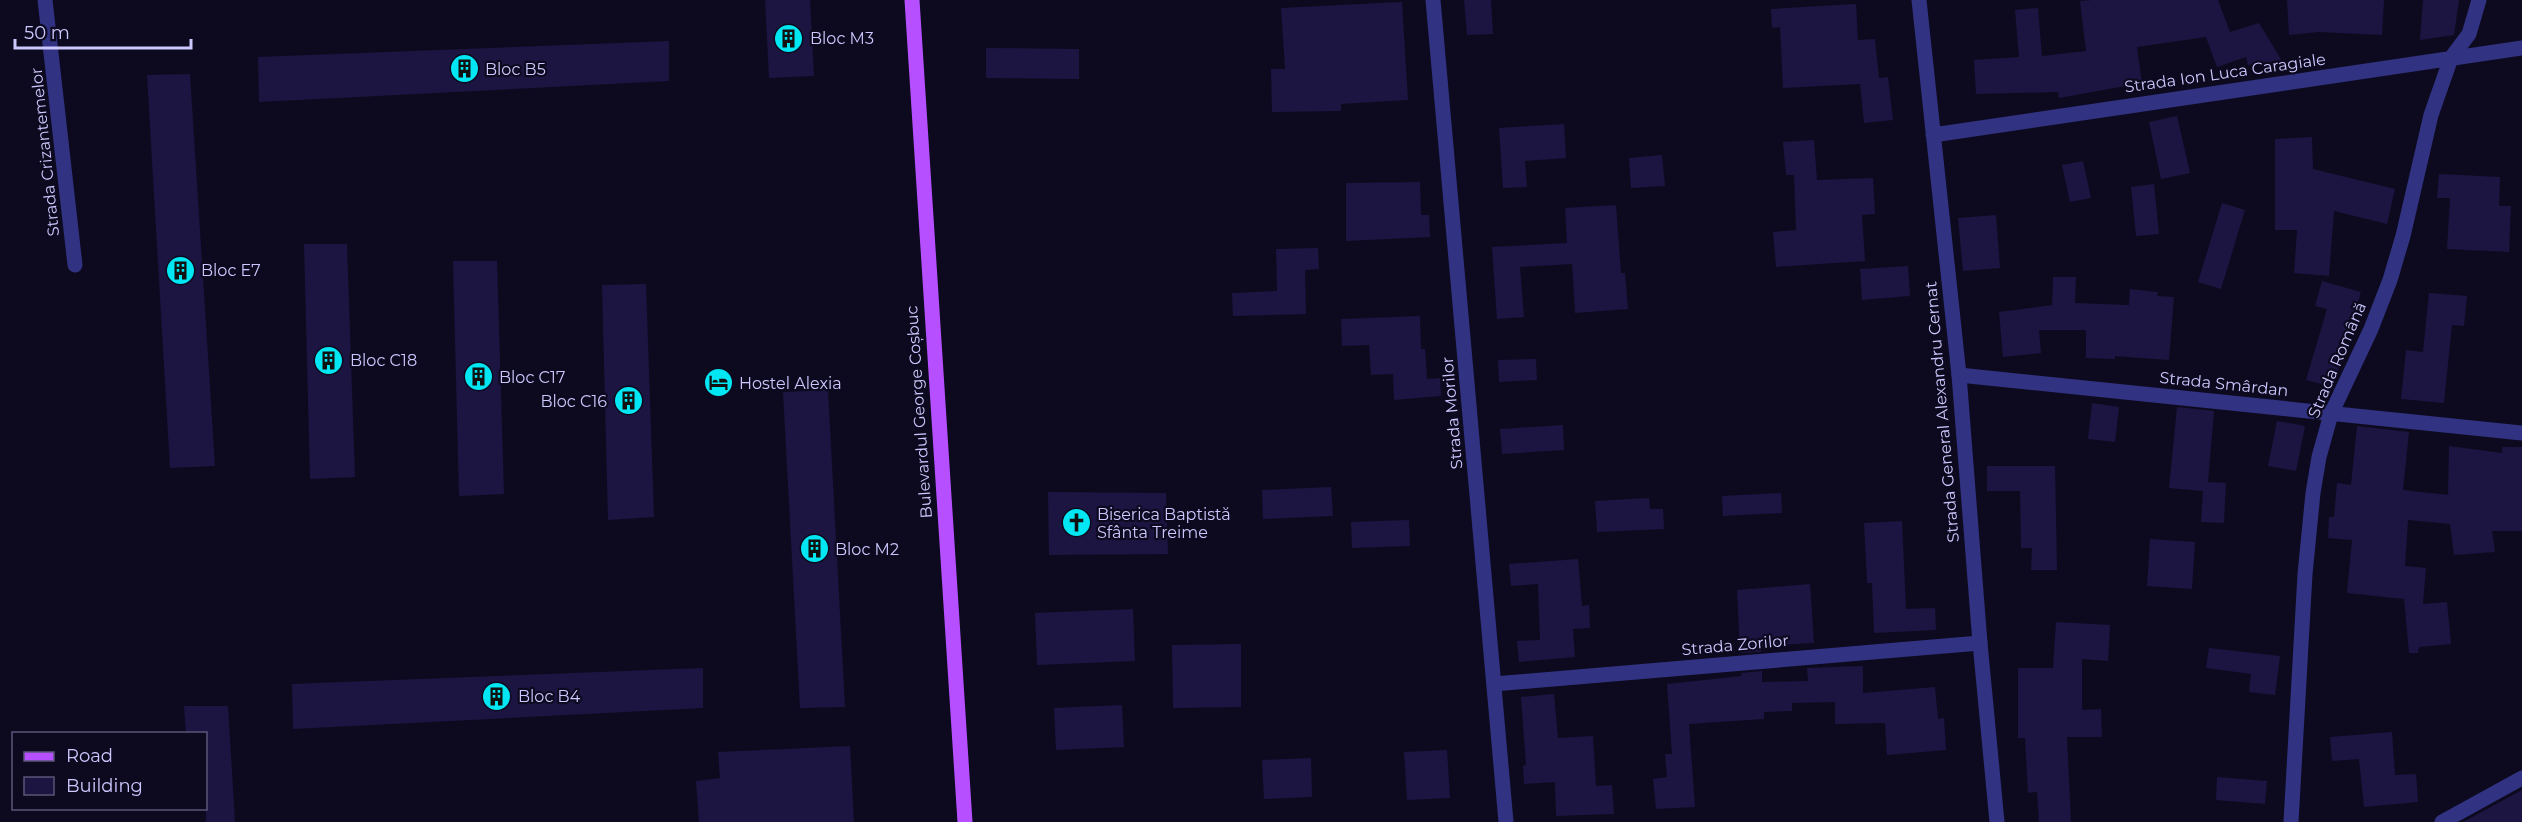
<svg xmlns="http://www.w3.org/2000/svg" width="2522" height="822" font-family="Montserrat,sans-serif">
  <rect width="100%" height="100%" fill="#0d0a1f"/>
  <path fill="#1c1541" d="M 765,0 L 810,0 L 814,76 L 769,78 Z
    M 1464,0 L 1491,0 L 1493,34 L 1467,35 Z
    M 2092,0 L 2218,0 L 2230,32 L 2259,23 L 2282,61 L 2248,65 L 2246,57 L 2217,67 L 2206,37 L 2137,47 L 2142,83 L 2059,98 L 2058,92 L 1976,94 L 1974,60 L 2019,57 L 2015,10 L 2038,8 L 2042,56 L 2086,51 L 2080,1 Z
    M 2287,0 L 2384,0 L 2382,35 L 2319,32 L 2289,35 Z
    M 2423,0 L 2459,0 L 2454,35 L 2420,40 Z
    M 1402,2 L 1408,100 L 1341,104 L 1341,111 L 1272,112 L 1271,69 L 1285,69 L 1281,8 Z
    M 1856,4 L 1858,40 L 1875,39 L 1879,78 L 1888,77 L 1893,120 L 1864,123 L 1860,84 L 1783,88 L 1780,27 L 1772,28 L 1771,9 Z
    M 669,41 L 669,81 L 259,102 L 258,57 Z
    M 986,48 L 1079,49 L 1079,79 L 986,78 Z
    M 190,74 L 215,466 L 170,468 L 147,75 Z
    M 2177,116 L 2190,173 L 2161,179 L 2149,122 Z
    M 1564,124 L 1566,158 L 1525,161 L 1527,187 L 1503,188 L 1499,128 Z
    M 2312,137 L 2313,169 L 2395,189 L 2387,224 L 2334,211 L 2329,276 L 2294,273 L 2297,230 L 2275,230 L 2275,139 Z
    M 1814,140 L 1817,180 L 1873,178 L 1875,214 L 1862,215 L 1865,261 L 1776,267 L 1773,232 L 1796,230 L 1794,175 L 1786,175 L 1783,142 Z
    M 1662,155 L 1665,186 L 1631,188 L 1629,158 Z
    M 2083,161 L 2091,198 L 2070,202 L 2062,165 Z
    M 2439,174 L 2500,177 L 2499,206 L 2511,206 L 2509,252 L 2447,249 L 2450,198 L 2437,198 Z
    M 1420,182 L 1421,215 L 1429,215 L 1430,237 L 1346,241 L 1346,183 Z
    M 2154,184 L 2159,234 L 2136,236 L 2131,187 Z
    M 2222,203 L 2245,210 L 2221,289 L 2198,282 Z
    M 1616,205 L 1621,273 L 1625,273 L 1628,309 L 1575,313 L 1572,264 L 1520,267 L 1524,317 L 1497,319 L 1492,247 L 1567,243 L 1565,208 Z
    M 1996,215 L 2000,268 L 1963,271 L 1958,218 Z
    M 304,244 L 347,244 L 355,477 L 310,479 Z
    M 1318,248 L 1319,269 L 1305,270 L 1306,314 L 1233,316 L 1232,293 L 1277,291 L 1276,249 Z
    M 453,261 L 497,261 L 504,494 L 459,496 Z
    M 1908,266 L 1910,296 L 1862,300 L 1860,269 Z
    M 2053,277 L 2076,277 L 2075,303 L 2129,305 L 2130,289 L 2158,292 L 2157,296 L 2174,297 L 2169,360 L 2115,356 L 2115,359 L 2086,358 L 2086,330 L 2039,330 L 2041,353 L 2003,357 L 1999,312 L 2052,305 Z
    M 2322,281 L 2361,292 L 2333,387 L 2306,380 L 2327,309 L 2315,306 Z
    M 646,284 L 654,517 L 608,520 L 602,285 Z
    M 2429,293 L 2467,296 L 2464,326 L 2452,325 L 2444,403 L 2401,399 L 2406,350 L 2423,352 Z
    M 1420,316 L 1421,349 L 1425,349 L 1427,379 L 1440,378 L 1441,396 L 1394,400 L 1393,374 L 1371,375 L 1369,345 L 1342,346 L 1341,319 Z
    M 1536,359 L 1537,380 L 1499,382 L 1498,360 Z
    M 828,390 L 845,707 L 800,708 L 783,392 Z
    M 2092,403 L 2119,407 L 2115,442 L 2088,439 Z
    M 2177,407 L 2214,411 L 2208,482 L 2226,483 L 2224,523 L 2201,522 L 2203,491 L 2169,488 Z
    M 2277,421 L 2305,426 L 2296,471 L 2268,466 Z
    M 1563,425 L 1564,450 L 1502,454 L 1500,429 Z
    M 2357,426 L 2409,432 L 2403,490 L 2448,495 L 2449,446 L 2502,453 L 2502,447 L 2522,447 L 2522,531 L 2492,531 L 2495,552 L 2454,555 L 2450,524 L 2408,520 L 2405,566 L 2426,568 L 2423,604 L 2447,602 L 2451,644 L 2419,647 L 2418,653 L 2409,653 L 2404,599 L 2347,593 L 2352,540 L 2328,538 L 2329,517 L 2334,517 L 2337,483 L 2351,485 Z
    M 1987,466 L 2055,466 L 2057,570 L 2031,570 L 2032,548 L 2021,548 L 2020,491 L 1987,491 Z
    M 1331,487 L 1333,516 L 1263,519 L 1262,490 Z
    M 1048,492 L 1166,493 L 1168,554 L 1049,555 Z
    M 1781,493 L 1782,513 L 1723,516 L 1722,496 Z
    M 1649,498 L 1650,509 L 1663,509 L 1664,529 L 1597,532 L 1595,501 Z
    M 1409,520 L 1410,546 L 1352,548 L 1351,522 Z
    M 1902,521 L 1906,609 L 1935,608 L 1936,630 L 1874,633 L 1872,583 L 1867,583 L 1864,523 Z
    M 2150,539 L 2195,542 L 2192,589 L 2147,586 Z
    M 1578,559 L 1582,606 L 1589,605 L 1590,628 L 1573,629 L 1575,657 L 1519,662 L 1517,641 L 1540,640 L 1538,584 L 1511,586 L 1509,564 Z
    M 1810,584 L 1814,643 L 1761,646 L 1761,652 L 1740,653 L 1737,590 Z
    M 1133,609 L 1135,661 L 1037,665 L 1035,613 Z
    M 2056,622 L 2110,625 L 2108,661 L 2082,659 L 2082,710 L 2101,709 L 2102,737 L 2067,737 L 2071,822 L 2039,822 L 2037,792 L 2028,793 L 2025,738 L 2018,738 L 2018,668 L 2053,668 Z
    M 1241,644 L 1241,707 L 1173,708 L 1172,645 Z
    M 2209,648 L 2280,656 L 2275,695 L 2249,692 L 2251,674 L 2206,668 Z
    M 1863,666 L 1863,693 L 1935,687 L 1938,719 L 1944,718 L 1946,750 L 1887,755 L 1885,723 L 1835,724 L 1835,702 L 1792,703 L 1792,711 L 1764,712 L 1764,719 L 1689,724 L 1695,807 L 1656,809 L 1653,779 L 1667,777 L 1665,754 L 1672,754 L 1667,684 L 1742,676 L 1741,673 L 1762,671 L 1762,682 L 1808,681 L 1807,668 Z
    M 703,668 L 703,708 L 293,729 L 292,684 Z
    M 1554,694 L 1558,738 L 1593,736 L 1596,786 L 1612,785 L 1614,814 L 1556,816 L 1555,782 L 1524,784 L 1523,766 L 1526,765 L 1521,697 Z
    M 1122,705 L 1124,747 L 1056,750 L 1054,708 Z
    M 184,706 L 228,706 L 235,822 L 206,822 L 206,734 L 186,734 Z
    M 2392,732 L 2395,775 L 2416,774 L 2418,802 L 2364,807 L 2359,759 L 2332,761 L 2330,737 Z
    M 850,746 L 854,822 L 699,822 L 696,781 L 720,778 L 718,752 Z
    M 1447,750 L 1450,798 L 1407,800 L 1404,752 Z
    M 1311,758 L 1312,797 L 1264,799 L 1262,760 Z
    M 2217,777 L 2267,781 L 2265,804 L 2216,800 Z
    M 2522,790 L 2522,822 L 2462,822 L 2465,821 Z"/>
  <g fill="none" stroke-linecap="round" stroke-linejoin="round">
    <path stroke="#313282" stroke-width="15" d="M 1433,0 L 1506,822
      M 1959,375 L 2522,433
      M 1494,684 L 1980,643
      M 2442,822 L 2522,778"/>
    <path stroke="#313282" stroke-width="15" d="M 45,0 L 75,265
      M 1919,0 L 1959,375 L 1980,643 L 1997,822
      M 1933,135 L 2522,48
      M 2291,822 L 2305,574 L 2313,493 L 2319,457 L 2331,414 L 2371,329 L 2390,280 L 2403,236 L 2431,115 L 2451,58 L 2469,34 L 2479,0"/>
    <path stroke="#b54fff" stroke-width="15" d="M 912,0 L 965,822"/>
  </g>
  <defs>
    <symbol id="building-disc" viewBox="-11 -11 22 22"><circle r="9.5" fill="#00e6f3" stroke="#0d0a1f"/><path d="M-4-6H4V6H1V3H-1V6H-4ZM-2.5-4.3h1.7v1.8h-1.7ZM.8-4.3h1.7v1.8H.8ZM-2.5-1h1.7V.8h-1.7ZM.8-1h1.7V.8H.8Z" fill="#111"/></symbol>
    <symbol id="hotel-disc" viewBox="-11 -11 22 22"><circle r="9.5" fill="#00e6f3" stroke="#0d0a1f"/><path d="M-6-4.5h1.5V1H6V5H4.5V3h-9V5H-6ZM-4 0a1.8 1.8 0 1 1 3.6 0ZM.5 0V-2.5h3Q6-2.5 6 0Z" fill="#111"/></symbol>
    <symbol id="church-disc" viewBox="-11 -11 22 22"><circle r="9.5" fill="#00e6f3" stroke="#0d0a1f"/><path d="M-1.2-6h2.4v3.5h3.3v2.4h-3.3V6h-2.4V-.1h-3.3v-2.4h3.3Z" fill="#111"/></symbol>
  </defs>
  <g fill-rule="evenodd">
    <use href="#building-disc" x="772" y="22" width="33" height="33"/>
    <use href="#building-disc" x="448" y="52" width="33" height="33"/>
    <use href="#building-disc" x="164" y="254" width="33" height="33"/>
    <use href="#building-disc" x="312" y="344" width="33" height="33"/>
    <use href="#building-disc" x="462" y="360" width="33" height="33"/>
    <use href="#hotel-disc" x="702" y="366" width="33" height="33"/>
    <use href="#building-disc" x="612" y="384" width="33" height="33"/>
    <use href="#church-disc" x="1060" y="506" width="33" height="33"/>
    <use href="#building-disc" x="798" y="532" width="33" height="33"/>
    <use href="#building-disc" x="480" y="680" width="33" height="33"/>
  </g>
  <g text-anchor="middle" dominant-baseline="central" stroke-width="4.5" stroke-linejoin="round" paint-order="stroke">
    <g font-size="16" fill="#ccc8ff" stroke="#0d0a1f" text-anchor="start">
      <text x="810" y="38">Bloc M3</text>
      <text x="485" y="69">Bloc B5</text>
      <text x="201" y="270">Bloc E7</text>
      <text x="350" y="360">Bloc C18</text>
      <text x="499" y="377">Bloc C17</text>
      <text x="739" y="383">Hostel Alexia</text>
      <text x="607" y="401" text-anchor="end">Bloc C16</text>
      <text x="1097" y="514">Biserica Baptistă<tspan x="1097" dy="18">Sfânta Treime</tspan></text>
      <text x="835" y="549">Bloc M2</text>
      <text x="518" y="696">Bloc B4</text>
    </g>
    <g font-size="16" fill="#ccc8ff" stroke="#0d0a1f">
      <text transform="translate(2225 73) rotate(-8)">Strada Ion Luca Caragiale</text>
      <text transform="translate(45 152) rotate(-96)">Strada Crizantemelor</text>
      <text transform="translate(2337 360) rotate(-67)">Strada Română</text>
      <text transform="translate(2224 384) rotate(6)">Strada Smârdan</text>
      <text transform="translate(919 412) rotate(-94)">Bulevardul George Coșbuc</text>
      <text transform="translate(1942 412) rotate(-95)">Strada General Alexandru Cernat</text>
      <text transform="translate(1452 413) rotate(-95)">Strada Morilor</text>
      <text transform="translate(1735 645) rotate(-5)">Strada Zorilor</text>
    </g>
  </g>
  <rect x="12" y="732" width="195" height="78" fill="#0d0a1f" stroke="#595679" stroke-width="1.5"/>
  <rect x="24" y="752" width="30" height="9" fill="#b54fff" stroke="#595679" stroke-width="1.5"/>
  <text x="66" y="762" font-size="18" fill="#ccc8ff">Road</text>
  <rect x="24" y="777" width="30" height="18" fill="#1c1541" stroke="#595679" stroke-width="1.5"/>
  <text x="66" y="792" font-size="18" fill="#ccc8ff">Building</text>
  <path d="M15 39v9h176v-9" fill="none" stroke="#ccc8ff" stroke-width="3"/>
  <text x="24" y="39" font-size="18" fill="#ccc8ff" stroke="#0d0a1f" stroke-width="4.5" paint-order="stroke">50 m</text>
</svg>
